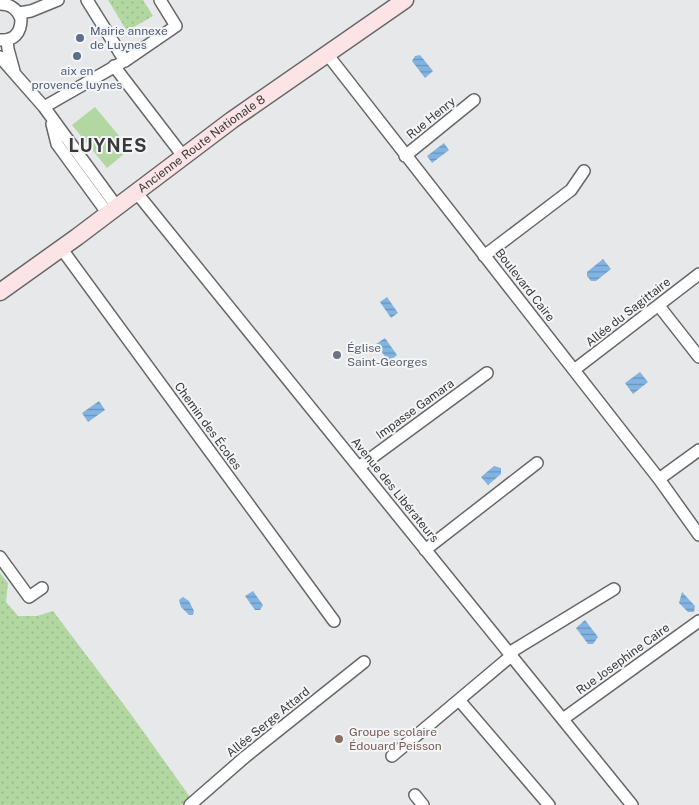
<svg xmlns="http://www.w3.org/2000/svg" width="699" height="805" font-family="'Public Sans',sans-serif">
  <defs>
    <pattern id="park-dots" width="8" height="8" patternUnits="userSpaceOnUse" patternTransform="scale(1.25)"><rect width="8" height="8" fill="#b2d7a1"/><path d="M2 2h.1M6 6h.1" fill="none" stroke="#9ab98c" stroke-width="1.8" stroke-linecap="round"/></pattern>
    <pattern id="water-rules" width="6" height="5" patternUnits="userSpaceOnUse" patternTransform="scale(1.25)"><rect width="6" height="5" fill="#81b4e2"/><path d="M0 2.5h6" fill="none" stroke="#6b93b8"/></pattern>
  </defs>
  <rect width="100%" height="100%" fill="#e7e8ea"/>
  <path fill="url(#park-dots)" d="M 108,0 L 143,0 L 153,16 L 127,31 Z
    M 0,573 L 8,583 L 6,602 L 18,616 L 37,616 L 53,611 L 130,713 L 190,797 L 181,805 L 0,805 Z"/>
  <path fill="#b2d7a1" d="M 95,107 L 130,149 L 107,168 L 72,125 Z"/>
  <path fill="url(#water-rules)" d="M 420,55 L 433,71 L 425,78 L 412,61 L 415,56 Z
    M 444,143 L 449,150 L 432,163 L 427,156 Z
    M 603,259 L 611,269 L 596,281 L 591,281 L 587,276 L 587,272 Z
    M 387,297 L 398,313 L 391,318 L 380,302 Z
    M 385,338 L 397,355 L 389,362 L 376,344 Z
    M 640,372 L 648,382 L 633,394 L 625,383 Z
    M 99,401 L 105,410 L 88,422 L 82,413 Z
    M 494,466 L 501,468 L 501,474 L 488,485 L 481,477 Z
    M 253,591 L 263,605 L 260,610 L 255,610 L 245,596 Z
    M 682,592 L 695,606 L 694,612 L 688,612 L 679,603 Z
    M 183,597 L 189,601 L 194,611 L 193,615 L 189,615 L 181,607 L 179,600 Z
    M 585,620 L 598,637 L 593,644 L 588,644 L 576,628 Z"/>
  <g fill="none" stroke-linecap="round" stroke-linejoin="round">
    <defs>
      <path id="minor" d="M 87,0 L 125,61 L 176,26 L 160,0
        M 0,4 C 11,4 17,9 21,19 C 21,33 14,41 0,40
        M 19,13 L 31,11 L 58,0
        M 7,40 L 8,49 L 14,71
        M 327,54 L 659,479 L 699,535
        M 0,57 L 44,107 L 117,207
        M 114,66 L 183,156
        M 44,107 L 121,63
        M 52,124 L 57,144 L 108,214
        M 405,156 L 474,100
        M 136,192 L 632,805
        M 61,248 L 334,621
        M 484,256 L 571,190 L 584,171
        M 659,306 L 699,357
        M 574,370 L 699,274
        M 359,467 L 487,373
        M 659,479 L 699,450
        M 425,550 L 537,463
        M 0,557 L 29,597 L 42,588
        M 459,700 L 549,805
        M 563,719 L 699,621
        M 392,756 L 511,656 L 514,650 L 614,589
        M 415,795 L 423,805
        M 190,805 L 245,757 L 364,662"/>
      <g id="secondary">
        <path id="s1" d="M 0,292 L 77,237 L 232,120 L 405,0"/>
      </g>
    </defs>
    <use href="#minor" stroke="#676769" stroke-width="14"/>
    <use href="#secondary" stroke="#676769" stroke-width="19"/>
    <use href="#minor" stroke="#fff" stroke-width="11"/>
    <use href="#secondary" stroke="#fbe3e6" stroke-width="16"/>
  </g>
  <g fill="#5c6f8a" stroke="#f4f5f7" stroke-width="2">
    <circle cx="80" cy="38" r="5"/>
    <circle cx="77" cy="56" r="5"/>
  </g>
  <circle fill="#6b7280" stroke="#f4f5f7" stroke-width="2" cx="337" cy="355" r="5"/>
  <circle fill="#8d6e63" stroke="#f4f5f7" stroke-width="2" cx="339" cy="739" r="5"/>
  <g text-anchor="middle" dominant-baseline="central" stroke-width="4" stroke-linejoin="round" paint-order="stroke">
    <g font-size="12" fill="#4e5e75" stroke="#f4f5f7" text-anchor="start">
      <text x="90" y="31">Mairie annexe<tspan x="90" dy="14">de Luynes</tspan></text>
      <text x="77" y="71" text-anchor="middle">aix en<tspan x="77" dy="14">provence luynes</tspan></text>
    </g>
    <g font-size="12" fill="#3a3a3b" stroke="#f4f5f7">
      <text transform="translate(431 118) rotate(-39)">Rue Henry</text>
      <text stroke="none"><textPath href="#s1" startOffset="250">Ancienne Route Nationale 8</textPath></text>
      <text transform="translate(525 285) rotate(52)">Boulevard Caire</text>
      <text transform="translate(628 312) rotate(-38)">Allée du Sagittaire</text>
      <text transform="translate(415 409) rotate(-36)">Impasse Gamara</text>
      <text transform="translate(208 426) rotate(54)">Chemin des Écoles</text>
      <text transform="translate(395 490) rotate(51)">Avenue des Libérateurs</text>
      <text transform="translate(623 659) rotate(-36)">Rue Josephine Caire</text>
      <text transform="translate(268 722) rotate(-39)">Allée Serge Attard</text>
    </g>
    <g font-size="12" fill="#5b616d" stroke="#f4f5f7" text-anchor="start">
      <text x="347" y="348">Église<tspan x="347" dy="14">Saint-Georges</tspan></text>
    </g>
    <g font-size="12" fill="#785e54" stroke="#f4f5f7" text-anchor="start">
      <text x="349" y="732">Groupe scolaire<tspan x="349" dy="14">Édouard Peisson</tspan></text>
    </g>
    <g font-size="18" font-weight="bold" letter-spacing="1" fill="#3a3a3b" stroke="#f4f5f7">
      <text x="108" y="145">LUYNES</text>
    </g>
  </g>
</svg>
